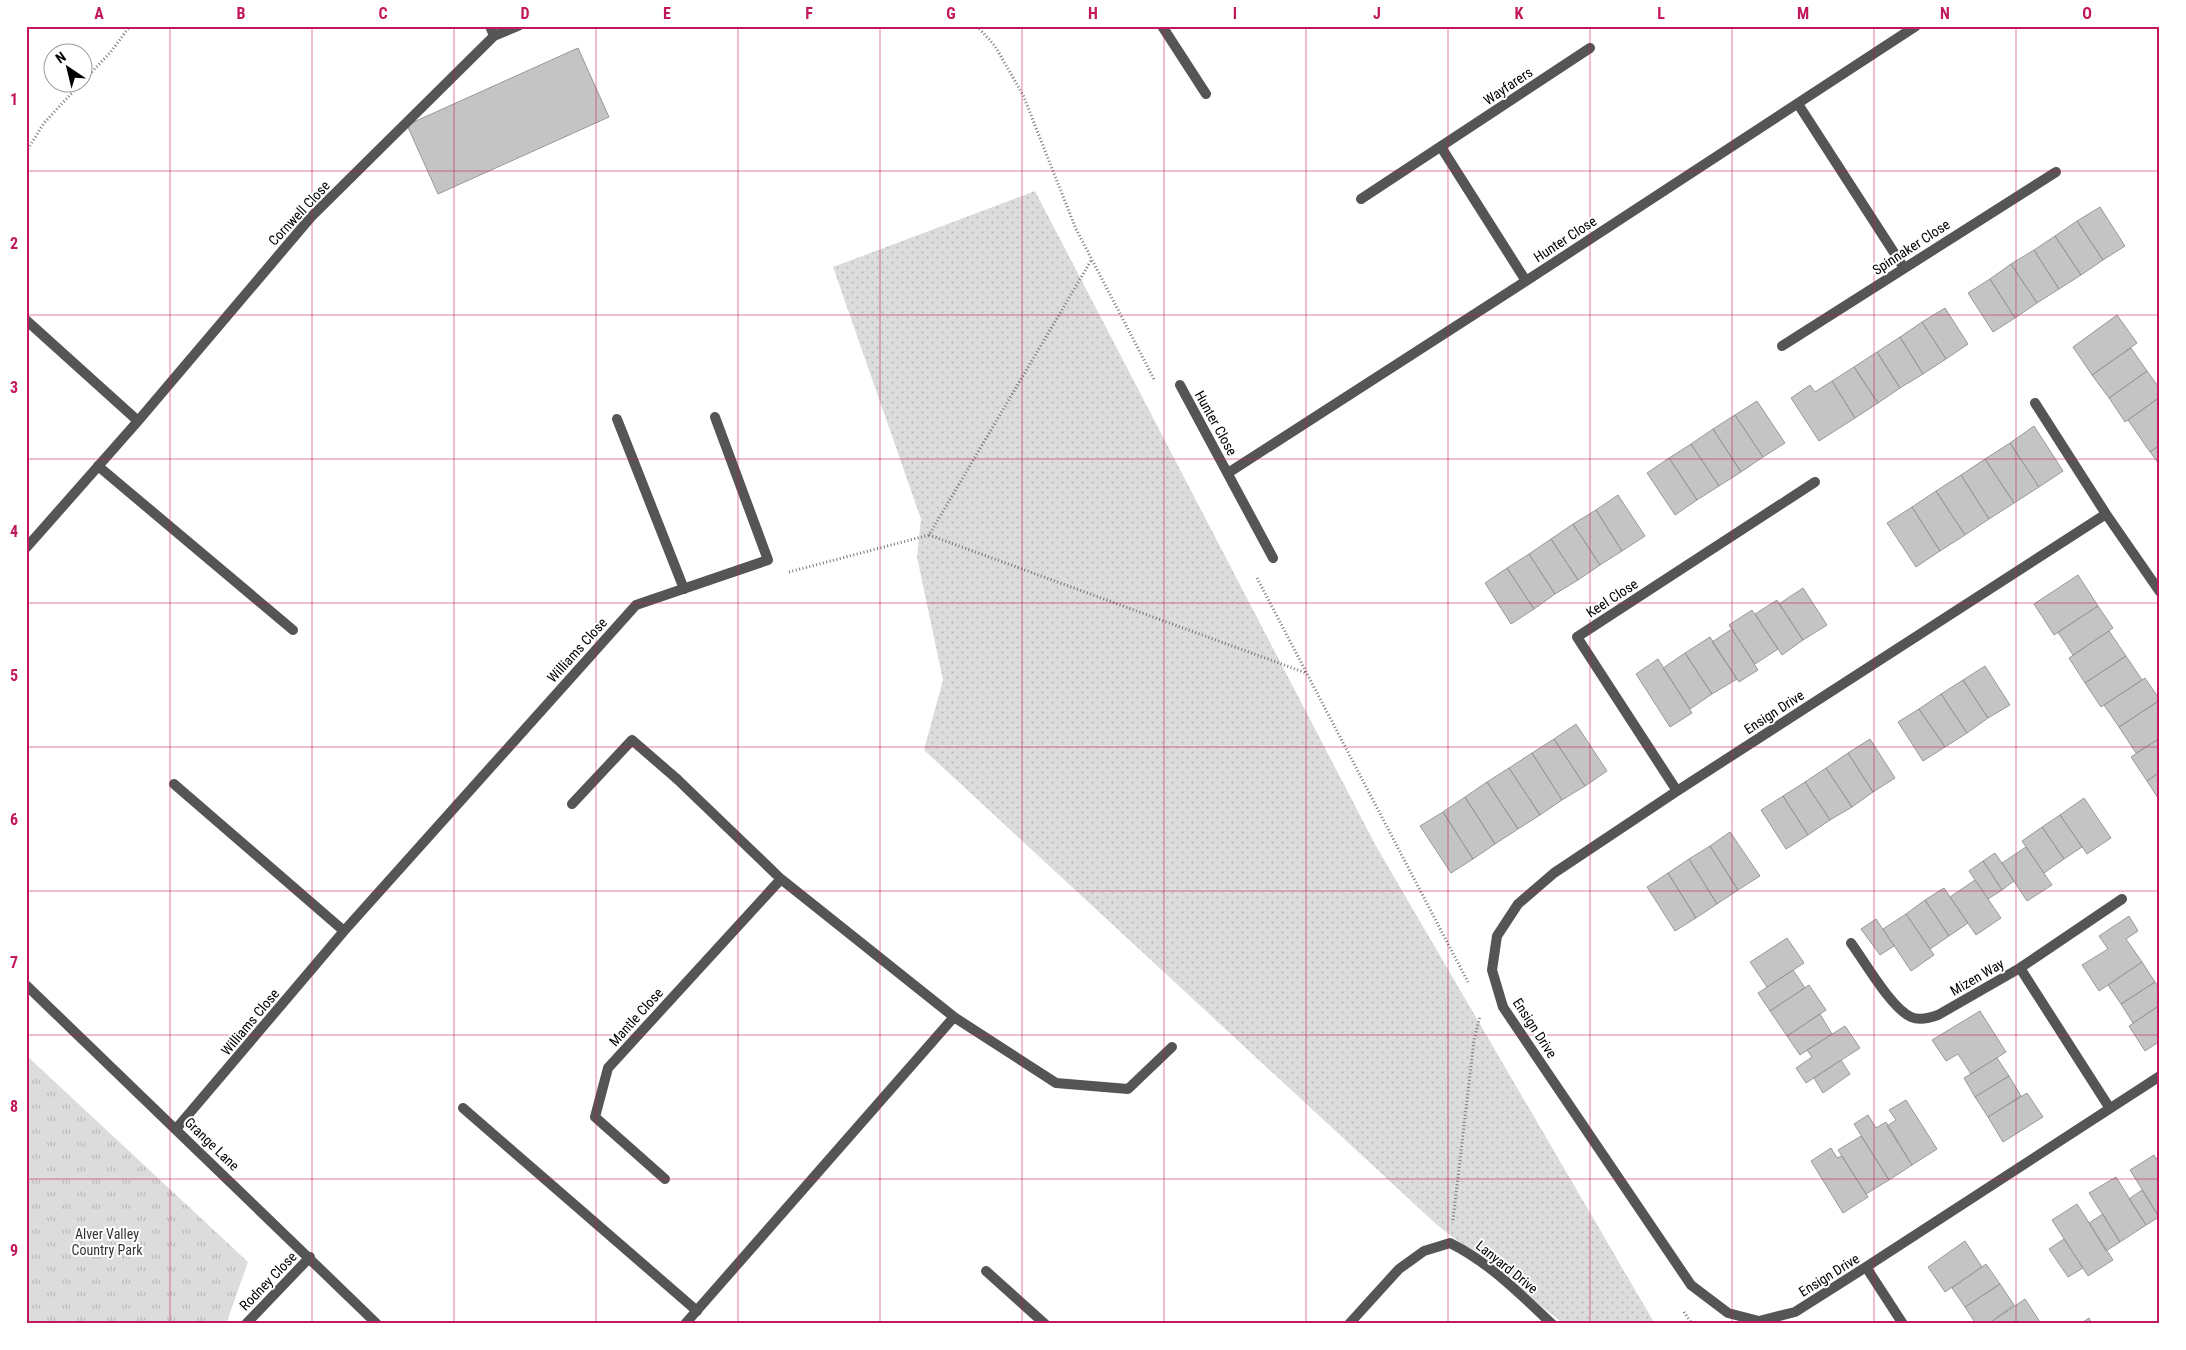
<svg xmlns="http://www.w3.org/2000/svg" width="2186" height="1350" font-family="'Roboto Condensed',sans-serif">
  <defs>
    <pattern id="grass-dots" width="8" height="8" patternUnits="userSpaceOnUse" patternTransform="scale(1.25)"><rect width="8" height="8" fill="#dcdcdc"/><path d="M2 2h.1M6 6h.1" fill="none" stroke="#bbb" stroke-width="1.8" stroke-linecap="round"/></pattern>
    <pattern id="park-tufts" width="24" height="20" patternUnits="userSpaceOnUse" patternTransform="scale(1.25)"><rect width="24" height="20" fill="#dcdcdc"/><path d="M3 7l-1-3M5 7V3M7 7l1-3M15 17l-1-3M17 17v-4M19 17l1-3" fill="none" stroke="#bbb"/></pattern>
  </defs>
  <rect width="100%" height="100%" fill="#fff"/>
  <path fill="url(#grass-dots)" d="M 1035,191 L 1376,846 L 1655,1324 L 1564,1324 L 1436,1224 L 924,750 L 943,680 L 917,557 L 921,519 L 833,267 Z"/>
  <path fill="url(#park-tufts)" d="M 26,1055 L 248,1262 L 226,1324 L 26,1324 Z"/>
  <path fill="#c4c4c4" stroke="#999" d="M 578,48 L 609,117 L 438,194 L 407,125 Z
    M 2100,207 L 2125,246 L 2103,260 L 2077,221 Z
    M 2077,221 L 2103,260 L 2081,275 L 2055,236 Z
    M 2055,236 L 2081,275 L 2059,289 L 2034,250 Z
    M 2034,250 L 2059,289 L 2037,303 L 2011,264 Z
    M 2011,264 L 2037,303 L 2015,318 L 1990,279 Z
    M 1990,279 L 2015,318 L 1993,332 L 1968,293 Z
    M 1945,308 L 1968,344 L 1946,359 L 1922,322 Z
    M 2117,315 L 2137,343 L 2092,375 L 2073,347 Z
    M 1922,322 L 1946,359 L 1923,374 L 1900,337 Z
    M 1900,337 L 1923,374 L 1900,388 L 1877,352 Z
    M 2131,348 L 2147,371 L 2109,398 L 2092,375 Z
    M 1877,352 L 1900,388 L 1878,403 L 1854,367 Z
    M 1854,367 L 1878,403 L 1855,418 L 1832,381 Z
    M 2147,371 L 2160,389 L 2160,397 L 2125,422 L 2109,398 Z
    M 1832,381 L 1855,418 L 1819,441 L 1791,398 L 1810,385 L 1815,392 Z
    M 2160,397 L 2160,445 L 2150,452 L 2128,420 Z
    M 1757,401 L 1785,443 L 1763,457 L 1735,415 Z
    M 1735,415 L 1763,457 L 1741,472 L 1713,429 Z
    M 2034,426 L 2063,471 L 2039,487 L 2010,443 Z
    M 1713,429 L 1741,472 L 1719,486 L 1691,444 Z
    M 2010,443 L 2039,487 L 2014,503 L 1985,459 Z
    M 1691,444 L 1719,486 L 1697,500 L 1669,458 Z
    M 2160,445 L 2160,465 L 2150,452 Z
    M 1669,458 L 1697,500 L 1675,515 L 1647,473 Z
    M 1985,459 L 2014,503 L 1989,519 L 1961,475 Z
    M 1961,475 L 1989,519 L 1965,535 L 1936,491 Z
    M 1936,491 L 1965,535 L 1940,551 L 1912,507 Z
    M 1618,495 L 1645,536 L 1622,551 L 1596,510 Z
    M 1912,507 L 1940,551 L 1916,567 L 1887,523 Z
    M 1596,510 L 1622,551 L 1600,565 L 1573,524 Z
    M 1573,524 L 1600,565 L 1578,580 L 1551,539 Z
    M 1551,539 L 1578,580 L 1555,594 L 1529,554 Z
    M 1529,554 L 1555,594 L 1534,609 L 1507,568 Z
    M 1507,568 L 1534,609 L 1511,624 L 1485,583 Z
    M 2078,575 L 2098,606 L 2054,635 L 2034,604 Z
    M 1803,588 L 1827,625 L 1803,640 L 1779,604 Z
    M 1777,600 L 1803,640 L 1782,655 L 1755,614 Z
    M 2098,606 L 2113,628 L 2073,655 L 2058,632 Z
    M 1752,610 L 1778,649 L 1755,664 L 1729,625 Z
    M 1732,629 L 1758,670 L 1739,682 L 1712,642 Z
    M 2109,631 L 2126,656 L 2085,683 L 2069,658 Z
    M 1710,637 L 1737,679 L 1712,694 L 1685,653 Z
    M 1685,653 L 1712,694 L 1690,709 L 1663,668 Z
    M 2126,656 L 2142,680 L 2101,707 L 2085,683 Z
    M 1658,659 L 1692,713 L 1670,727 L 1636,674 Z
    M 1985,666 L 2010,705 L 1988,718 L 1963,680 Z
    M 2145,678 L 2160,700 L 2119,727 L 2104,705 Z
    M 1963,680 L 1988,718 L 1967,733 L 1941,694 Z
    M 1941,694 L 1967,733 L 1945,747 L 1919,709 Z
    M 2160,700 L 2160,738 L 2136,753 L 2119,727 Z
    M 1919,709 L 1945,747 L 1923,761 L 1898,722 Z
    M 1576,724 L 1607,771 L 1585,786 L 1554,739 Z
    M 2160,738 L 2160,772 L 2147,781 L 2131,757 Z
    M 1554,739 L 1585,786 L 1562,800 L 1532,753 Z
    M 1870,739 L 1895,778 L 1873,792 L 1848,753 Z
    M 1532,753 L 1562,800 L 1540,815 L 1509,768 Z
    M 1848,753 L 1873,792 L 1852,807 L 1826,768 Z
    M 1509,768 L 1540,815 L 1518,829 L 1487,782 Z
    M 1826,768 L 1852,807 L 1830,820 L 1805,782 Z
    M 2160,772 L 2160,801 L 2147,781 Z
    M 1487,782 L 1518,829 L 1495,844 L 1465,797 Z
    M 1805,782 L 1830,820 L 1808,835 L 1783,796 Z
    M 1783,796 L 1808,835 L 1786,849 L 1761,810 Z
    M 1465,797 L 1495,844 L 1473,859 L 1443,812 Z
    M 2084,798 L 2111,838 L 2087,854 L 2060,815 Z
    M 1443,812 L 1473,859 L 1451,873 L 1420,826 Z
    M 2060,815 L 2082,847 L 2064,859 L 2042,827 Z
    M 2042,827 L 2064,859 L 2044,873 L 2022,841 Z
    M 1730,832 L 1760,876 L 1738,890 L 1710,846 Z
    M 1710,846 L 1738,890 L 1717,904 L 1689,859 Z
    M 2026,847 L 2052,885 L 2027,901 L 2002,863 Z
    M 1995,853 L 2014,881 L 2002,890 L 1983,861 Z
    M 1689,859 L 1717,904 L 1696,918 L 1668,873 Z
    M 1983,861 L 2002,890 L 1988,899 L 1969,871 Z
    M 1668,873 L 1696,918 L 1675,931 L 1647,887 Z
    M 1975,880 L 2001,918 L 1976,935 L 1950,897 Z
    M 1944,888 L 1968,923 L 1949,936 L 1925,900 Z
    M 1925,900 L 1949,936 L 1930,949 L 1906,914 Z
    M 1906,914 L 1934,955 L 1911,971 L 1883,929 Z
    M 2129,916 L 2138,931 L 2126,939 L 2142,962 L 2099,991 L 2082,965 L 2108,949 L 2099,936 Z
    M 1876,919 L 1894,946 L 1880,955 L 1861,929 Z
    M 1787,938 L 1804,963 L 1767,987 L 1750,962 Z
    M 2142,962 L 2155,982 L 2121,1004 L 2108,985 Z
    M 1793,970 L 1805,988 L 1770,1011 L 1758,993 Z
    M 2155,982 L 2160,989 L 2160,1005 L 2133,1023 L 2121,1004 Z
    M 1809,985 L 1826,1010 L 1787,1036 L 1770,1011 Z
    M 2160,1005 L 2160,1041 L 2145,1051 L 2129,1026 Z
    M 1980,1011 L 2006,1052 L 1971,1074 L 1958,1054 L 1946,1061 L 1932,1040 Z
    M 1820,1014 L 1832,1034 L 1800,1055 L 1787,1036 Z
    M 1845,1026 L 1860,1048 L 1806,1083 L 1796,1068 L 1812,1057 L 1807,1050 Z
    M 1997,1058 L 2009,1076 L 1975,1097 L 1964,1078 Z
    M 1841,1060 L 1850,1074 L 1823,1093 L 1814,1078 Z
    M 2009,1076 L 2021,1096 L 1988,1117 L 1975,1097 Z
    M 2027,1093 L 2043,1117 L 2003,1142 L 1988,1117 Z
    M 1906,1100 L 1937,1149 L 1912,1165 L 1887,1126 L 1896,1120 L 1889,1110 Z
    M 1868,1115 L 1876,1128 L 1886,1122 L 1912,1165 L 1889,1180 L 1854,1124 Z
    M 1861,1136 L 1889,1180 L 1866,1194 L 1838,1150 Z
    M 1831,1148 L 1837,1158 L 1842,1156 L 1868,1197 L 1843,1213 L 1811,1161 Z
    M 2154,1155 L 2160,1164 L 2160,1218 L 2130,1170 Z
    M 2116,1177 L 2146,1225 L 2120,1242 L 2089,1193 Z
    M 2142,1190 L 2159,1217 L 2146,1225 L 2129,1199 Z
    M 2077,1204 L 2113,1260 L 2088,1276 L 2052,1220 Z
    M 2103,1214 L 2120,1242 L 2106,1251 L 2089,1223 Z
    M 2064,1239 L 2083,1268 L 2068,1277 L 2049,1249 Z
    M 1965,1241 L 1982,1267 L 1945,1292 L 1928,1267 Z
    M 1986,1264 L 2000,1284 L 1965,1307 L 1952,1288 Z
    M 2000,1284 L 2014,1305 L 1988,1324 L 1976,1324 L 1965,1307 Z
    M 2025,1299 L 2040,1322 L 2037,1324 L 1988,1324 Z
    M 2089,1318 L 2092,1324 L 2080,1324 Z"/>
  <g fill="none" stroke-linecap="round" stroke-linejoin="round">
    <path stroke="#777" stroke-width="3" stroke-dasharray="1 2.5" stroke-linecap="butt" d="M 977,26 L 995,46 L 1023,95 L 1076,229 L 1155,381
      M 82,82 L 110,53 L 130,26
      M 26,152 L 44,123 L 82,82
      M 929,535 L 1306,673
      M 789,572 L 929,535 L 1092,259
      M 1257,578 L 1468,982
      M 1453,1220 L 1474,1040 L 1480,1016
      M 1684,1312 L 1692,1324"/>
    <path stroke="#555" stroke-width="10" d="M 617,419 L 684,589
      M 98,466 L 293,630
      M 572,804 L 632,740 L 677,779
      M 463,1108 L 697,1311"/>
    <path stroke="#555" stroke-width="10" d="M 490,26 L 494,36
      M 1162,26 L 1206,94
      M 1798,104 L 1904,268
      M 1441,147 L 1526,281
      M 1361,199 L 1590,48
      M 26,320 L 138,421
      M 1782,346 L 2056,172
      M 1180,385 L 1273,558
      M 2035,403 L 2106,514 L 2160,592
      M 1228,473 L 1526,281 L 1916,26
      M 2106,514 L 1677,791 L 1554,873 L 1518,904 L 1497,936 L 1492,970 L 1503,1007 L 1691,1285 L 1728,1313 L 1759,1321 L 1795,1312 L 1866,1267 L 2160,1076
      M 26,548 L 138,421 L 311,217 L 494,36 L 518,26
      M 677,779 L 781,879 L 954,1017 L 685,1324
      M 174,784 L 344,931
      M 1677,791 L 1577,637 L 1815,482
      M 1851,943 C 1865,962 1891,1008 1911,1017 C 1920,1021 1930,1018 1938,1015 L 2020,968 L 2109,1107
      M 2020,968 L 2122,899
      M 26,985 L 377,1324
      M 954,1017 L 1056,1083 L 1128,1089 L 1172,1047
      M 176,1129 L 344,931 L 636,605 L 768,560 L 715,417
      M 665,1179 L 595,1117 L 608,1068 L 781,879
      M 1866,1267 L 1903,1324
      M 986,1271 L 1045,1324
      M 246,1324 L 310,1257
      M 1349,1324 L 1399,1269 L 1424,1251 L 1450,1243 C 1490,1263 1520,1294 1552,1324"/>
  </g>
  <path fill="none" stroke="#c2185b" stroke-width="1" stroke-opacity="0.55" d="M 170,26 L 170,1324M 312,26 L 312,1324M 454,26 L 454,1324M 596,26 L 596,1324M 738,26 L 738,1324M 880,26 L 880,1324M 1022,26 L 1022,1324M 1164,26 L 1164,1324M 1306,26 L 1306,1324M 1448,26 L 1448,1324M 1590,26 L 1590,1324M 1732,26 L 1732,1324M 1874,26 L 1874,1324M 2016,26 L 2016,1324M 26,171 L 2160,171M 26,315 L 2160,315M 26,459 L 2160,459M 26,603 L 2160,603M 26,747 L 2160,747M 26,891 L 2160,891M 26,1035 L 2160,1035M 26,1179 L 2160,1179"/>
  <g text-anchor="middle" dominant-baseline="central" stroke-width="4" stroke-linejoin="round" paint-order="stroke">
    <g font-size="14" fill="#000" stroke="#fff">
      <text transform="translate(1508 86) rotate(-34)">Wayfarers</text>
      <text transform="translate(299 213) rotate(-47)">Cornwell Close</text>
      <text transform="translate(1565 239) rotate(-33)">Hunter Close</text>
      <text transform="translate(1911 247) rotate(-33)">Spinnaker Close</text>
      <text transform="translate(1216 423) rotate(61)">Hunter Close</text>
      <text transform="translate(1612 598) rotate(-33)">Keel Close</text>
      <text transform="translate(577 650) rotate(-48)">Williams Close</text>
      <text transform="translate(1774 712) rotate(-33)">Ensign Drive</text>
      <text transform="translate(1977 977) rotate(-30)">Mizen Way</text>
      <text transform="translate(636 1017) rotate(-48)">Mantle Close</text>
      <text transform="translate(250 1022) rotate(-50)">Williams Close</text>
      <text transform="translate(1535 1028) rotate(57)">Ensign Drive</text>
      <text transform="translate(212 1144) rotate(44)">Grange Lane</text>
      <text transform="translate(1507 1267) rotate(39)">Lanyard Drive</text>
      <text transform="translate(1829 1275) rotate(-32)">Ensign Drive</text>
      <text transform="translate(268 1281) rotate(-46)">Rodney Close</text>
    </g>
    <g font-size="14" fill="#333" stroke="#fff">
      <text x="107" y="1234">Alver Valley<tspan x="107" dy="16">Country Park</tspan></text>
    </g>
  </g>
  <rect width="2186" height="1350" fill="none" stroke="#ffffff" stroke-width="55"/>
  <g transform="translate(68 68) rotate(325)"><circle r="24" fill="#ffffff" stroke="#999999"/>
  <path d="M0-4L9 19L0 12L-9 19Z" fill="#000000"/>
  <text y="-8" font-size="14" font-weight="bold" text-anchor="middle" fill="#000000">N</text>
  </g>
  <rect x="28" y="28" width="2130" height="1294" fill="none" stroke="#c2185b" stroke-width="2"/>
  <g font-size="16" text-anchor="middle" font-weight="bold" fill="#c2185b">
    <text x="99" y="19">A</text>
    <text x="241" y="19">B</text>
    <text x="383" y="19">C</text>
    <text x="525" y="19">D</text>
    <text x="667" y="19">E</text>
    <text x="809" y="19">F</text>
    <text x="951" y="19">G</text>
    <text x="1093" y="19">H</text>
    <text x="1235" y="19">I</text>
    <text x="1377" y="19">J</text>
    <text x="1519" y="19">K</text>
    <text x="1661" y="19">L</text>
    <text x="1803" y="19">M</text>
    <text x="1945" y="19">N</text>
    <text x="2087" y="19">O</text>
    <text x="14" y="105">1</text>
    <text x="14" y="249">2</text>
    <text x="14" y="393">3</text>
    <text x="14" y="537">4</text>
    <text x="14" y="681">5</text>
    <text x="14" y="825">6</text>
    <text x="14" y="968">7</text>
    <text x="14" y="1112">8</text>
    <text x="14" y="1256">9</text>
  </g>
</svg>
